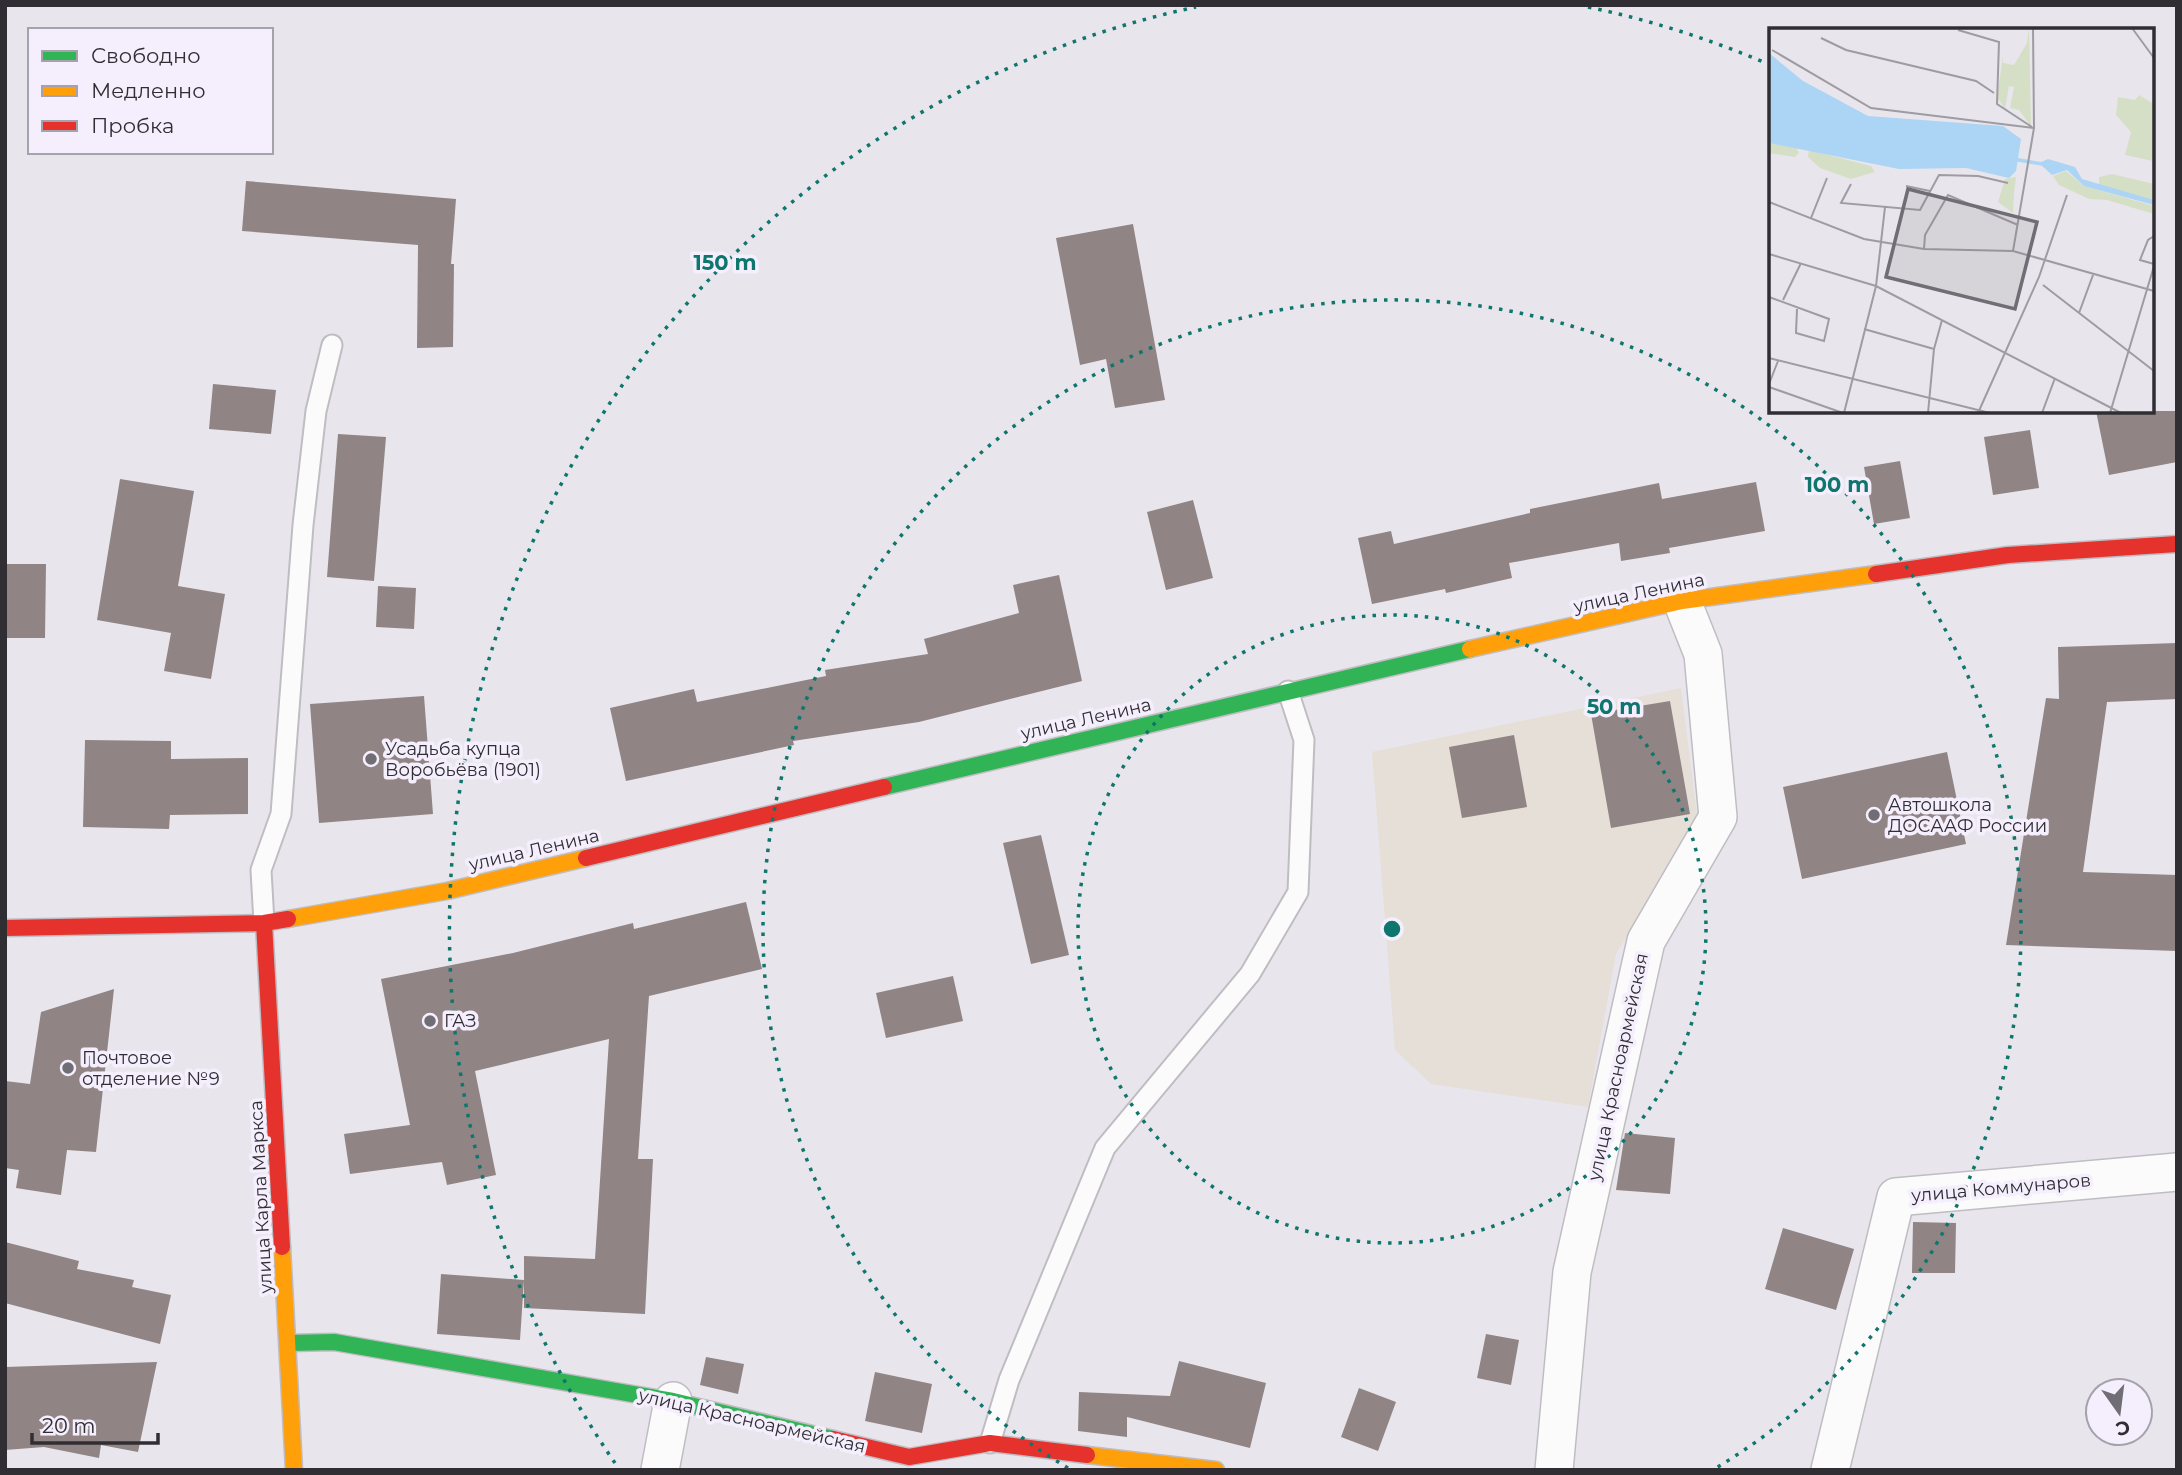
<svg xmlns="http://www.w3.org/2000/svg" width="2182" height="1475" font-family="Montserrat,sans-serif">
  <rect width="100%" height="100%" fill="#e8e6ec"/>
  <path fill="#e6dfd7" d="M 1681,688 L 1698,822 L 1616,954 L 1588,1107 L 1431,1084 L 1395,1050 L 1372,752 Z"/>
  <path fill="#908484" d="M 246,181 L 456,199 L 451,264 L 454,264 L 453,347 L 417,348 L 418,245 L 242,231 Z
    M 1133,224 L 1165,400 L 1115,408 L 1106,359 L 1080,365 L 1056,238 Z
    M 213,384 L 276,390 L 271,434 L 209,429 Z
    M 2096,411 L 2177,411 L 2177,462 L 2109,475 Z
    M 2030,430 L 2039,488 L 1993,495 L 1984,437 Z
    M 338,434 L 386,437 L 374,581 L 327,577 Z
    M 1900,461 L 1910,518 L 1874,524 L 1864,467 Z
    M 120,479 L 194,491 L 178,586 L 225,594 L 211,679 L 164,671 L 171,633 L 97,620 Z
    M 1756,482 L 1765,531 L 1669,548 L 1670,553 L 1621,561 L 1619,543 L 1509,563 L 1512,578 L 1446,593 L 1445,589 L 1372,604 L 1358,538 L 1391,531 L 1394,544 L 1530,513 L 1530,509 L 1659,483 L 1662,499 Z
    M 1193,500 L 1213,578 L 1166,590 L 1147,512 Z
    M 5,564 L 46,564 L 45,638 L 5,638 Z
    M 1059,575 L 1082,681 L 919,722 L 793,741 L 794,745 L 626,781 L 610,708 L 694,689 L 697,702 L 826,676 L 825,670 L 928,654 L 924,639 L 1019,613 L 1013,585 Z
    M 378,586 L 416,588 L 414,629 L 376,627 Z
    M 2177,643 L 2177,699 L 2107,702 L 2083,872 L 2177,875 L 2177,951 L 2006,945 L 2046,698 L 2059,699 L 2058,647 Z
    M 424,696 L 433,814 L 319,823 L 310,704 Z
    M 1670,701 L 1690,814 L 1611,828 L 1591,714 Z
    M 1514,735 L 1527,807 L 1462,818 L 1449,747 Z
    M 85,740 L 171,741 L 171,759 L 248,758 L 248,814 L 170,815 L 169,829 L 83,827 Z
    M 1947,752 L 1966,844 L 1802,879 L 1783,787 Z
    M 1041,835 L 1069,955 L 1031,964 L 1003,843 Z
    M 746,902 L 762,969 L 649,996 L 638,1159 L 653,1159 L 645,1314 L 524,1308 L 524,1256 L 595,1259 L 609,1039 L 475,1071 L 496,1175 L 447,1185 L 442,1162 L 350,1174 L 344,1134 L 410,1125 L 381,979 L 513,953 L 633,923 L 634,929 Z
    M 953,976 L 963,1021 L 886,1038 L 876,993 Z
    M 114,989 L 96,1152 L 67,1150 L 61,1195 L 16,1188 L 19,1170 L 5,1168 L 5,1081 L 30,1084 L 41,1012 Z
    M 1625,1133 L 1675,1138 L 1670,1194 L 1616,1190 Z
    M 1913,1222 L 1956,1223 L 1955,1273 L 1912,1273 Z
    M 1783,1228 L 1854,1249 L 1836,1310 L 1765,1289 Z
    M 5,1242 L 79,1261 L 77,1269 L 134,1280 L 132,1287 L 171,1295 L 160,1344 L 5,1303 Z
    M 441,1274 L 524,1280 L 520,1340 L 437,1334 Z
    M 1486,1334 L 1519,1340 L 1511,1385 L 1477,1378 Z
    M 706,1357 L 744,1364 L 738,1394 L 700,1385 Z
    M 1179,1361 L 1266,1383 L 1250,1448 L 1127,1417 L 1127,1437 L 1078,1431 L 1079,1392 L 1170,1396 Z
    M 157,1362 L 138,1452 L 101,1445 L 99,1458 L 44,1447 L 5,1450 L 5,1367 Z
    M 875,1372 L 932,1384 L 922,1433 L 865,1421 Z
    M 1359,1388 L 1396,1402 L 1378,1451 L 1341,1437 Z"/>
  <g fill="none" stroke-linecap="round" stroke-linejoin="round">
    <defs>
      <path id="lane" d="M 264,923 L 261,870 L 281,814 L 303,525 L 316,411 L 332,345
        M 990,1443 L 1009,1380 L 1105,1148 L 1250,974 L 1298,892 L 1304,740 L 1288,691"/>
      <path id="street" d="M 660,1470 L 673,1401
        M 1554,1470 L 1572,1272 L 1646,941 L 1718,817 L 1703,654 L 1682,601
        M 1830,1470 L 1896,1197 L 2177,1172"/>
      <path id="fast" d="M 884,787 L 1470,649
        M 289,1343 L 334,1342 L 673,1401 L 833,1439"/>
      <path id="slow" d="M 1470,649 L 1682,601 L 1876,574
        M 288,919 L 447,891 L 586,858
        M 282,1247 L 294,1470
        M 1087,1455 L 1216,1470"/>
      <path id="jam" d="M 1876,574 L 2008,555 L 2177,544
        M 586,858 L 884,787
        M 264,923 L 282,1247
        M 5,928 L 264,923 L 288,919
        M 833,1439 L 909,1457 L 990,1443 L 1087,1455"/>
    </defs>
    <use href="#lane" stroke="#bfbdc2" stroke-width="23"/>
    <use href="#street" stroke="#bfbdc2" stroke-width="40"/>
    <use href="#fast" stroke="#bfbdc2" stroke-width="19"/>
    <use href="#slow" stroke="#bfbdc2" stroke-width="19"/>
    <use href="#jam" stroke="#bfbdc2" stroke-width="19"/>
    <use href="#lane" stroke="#fcfbfc" stroke-width="19"/>
    <use href="#street" stroke="#fcfbfc" stroke-width="37"/>
    <use href="#fast" stroke="#30b455" stroke-width="16"/>
    <use href="#slow" stroke="#ff9f0a" stroke-width="16"/>
    <use href="#jam" stroke="#e5322d" stroke-width="16"/>
  </g>
  <g fill="none" stroke="#0f766e" stroke-width="3.5" stroke-dasharray="3.5 7">
    <circle cx="1392" cy="929" r="314"/>
    <path d="M1068 1468A629 629 0 1 1 1716 1468"/>
    <path d="M615 1463A943 943 0 0 1 1196 7M1588 7A943 943 0 0 1 1768 64"/>
  </g>
  <g fill="#706e74" stroke="#f5effd" stroke-width="2.5">
    <circle cx="371" cy="759" r="7"/>
    <circle cx="1874" cy="815" r="7"/>
    <circle cx="430" cy="1021" r="7"/>
    <circle cx="68" cy="1068" r="7"/>
  </g>
  <g text-anchor="middle" dominant-baseline="central" stroke-width="7" stroke-linejoin="round" paint-order="stroke">
    <g font-size="18" fill="#302e33" stroke="#f5effd">
      <text transform="translate(1639 593) rotate(-12)">улица Ленина</text>
      <text transform="translate(1086 719) rotate(-13)">улица Ленина</text>
      <text transform="translate(534 850) rotate(-13)">улица Ленина</text>
      <text transform="translate(1618 1067) rotate(-78)">улица Красноармейская</text>
      <text transform="translate(2001 1188) rotate(-5)">улица Коммунаров</text>
      <text transform="translate(261 1197) rotate(-93)">улица Карла Маркса</text>
      <text transform="translate(752 1421) rotate(13)">улица Красноармейская</text>
    </g>
    <g font-size="18" fill="#302e33" stroke="#f5effd" text-anchor="start">
      <text x="385" y="749">Усадьба купца<tspan x="385" dy="21">Воробьёва (1901)</tspan></text>
      <text x="1888" y="805">Автошкола<tspan x="1888" dy="21">ДОСААФ России</tspan></text>
      <text x="444" y="1021">ГАЗ</text>
      <text x="82" y="1058">Почтовое<tspan x="82" dy="21">отделение №9</tspan></text>
    </g>
  </g>
  <g transform="translate(1769 28)">
    <rect width="385" height="385" fill="#e8e6ec"/>
    <path d="M 260,0 L 262,96 L 261,97 L 250,82 L 241,80 L 245,59 L 240,58 L 236,81 L 228,69 L 234,28 L 234,35 L 245,37 L 258,15 ZM 370,67 L 385,76 L 384,133 L 356,127 L 362,104 L 347,87 L 349,69 L 366,72 ZM 0,115 L 27,119 L 30,125 L 26,129 L 0,125 ZM 40,122 L 102,138 L 106,144 L 82,151 L 51,140 L 39,129 ZM 297,143 L 315,158 L 385,178 L 385,186 L 338,172 L 320,171 L 290,157 L 284,148 ZM 343,146 L 385,156 L 385,172 L 330,157 L 330,149 ZM 247,149 L 245,166 L 244,185 L 229,174 L 236,151 Z" fill="#d5dfc6"/>
    <path d="M 0,25 L 34,53 L 99,88 L 234,98 L 252,111 L 247,143 L 240,150 L 197,140 L 130,141 L 0,115 ZM 279,131 L 306,139 L 313,151 L 385,172 L 385,177 L 315,158 L 298,142 L 283,147 L 270,135 Z" fill="#acd4f4"/>
    <path fill="none" stroke="#acd4f4" stroke-width="3.5" d="M 244,131 L 273,136"/>
    <path fill="none" stroke="#9e9ca2" stroke-width="2" d="M 363,0 L 385,30M 189,2 L 230,14 L 228,76 L 263,99M 52,10 L 77,22 L 207,53 L 225,65M 3,22 L 102,80 L 265,100M 82,156 L 72,175 L 151,182 L 170,147 L 209,148 L 239,155M 137,158 L 161,163M 0,174 L 95,211 L 155,221 L 244,223 L 385,263M 42,190 L 58,150M 385,208 L 379,212 L 371,232 L 385,236M 155,221 L 156,207 L 179,167 L 249,197M 244,223 L 265,100 L 264,0M 0,226 L 107,258 L 352,385M 274,257 L 385,343M 0,269 L 60,291 L 55,313 L 27,305 L 28,281M 14,272 L 32,235M 310,285 L 324,247M 95,301 L 165,321 L 159,385M 165,321 L 173,292M 0,330 L 221,385M 0,356 L 9,333M 0,359 L 74,385M 75,385 L 107,258 L 116,179M 209,385 L 270,249 L 298,167M 273,385 L 286,350M 341,385 L 385,238"/>
    <path fill="#706e74" fill-opacity="0.15" stroke="#706e74" stroke-width="3.5" d="M 139,161 L 268,194 L 246,281 L 117,249 Z"/>
    <rect width="385" height="385" fill="none" stroke="#302e33" stroke-width="3.5"/>
  </g>
  <circle cx="1392" cy="929" r="10" fill="#0f766e" stroke="#f5effd" stroke-width="3.5"/>
  <g font-size="21" text-anchor="middle" font-weight="bold" fill="#0f766e" stroke="#f5effd" stroke-width="7" stroke-linejoin="round" paint-order="stroke">
    <text x="725" y="270">150 m</text>
    <text x="1837" y="492">100 m</text>
    <text x="1614" y="714">50 m</text>
  </g>
  <rect width="2182" height="1475" fill="none" stroke="#302e33" stroke-width="14"/>
  <rect x="28" y="28" width="245" height="126" fill="#f5effd" stroke="#a6a2ac" stroke-width="2"/>
  <rect x="42" y="51" width="35" height="10" fill="#30b455" stroke="#a6a2ac" stroke-width="2"/>
  <text x="91" y="63" font-size="21" fill="#302e33">Свободно</text>
  <rect x="42" y="86" width="35" height="10" fill="#ff9f0a" stroke="#a6a2ac" stroke-width="2"/>
  <text x="91" y="98" font-size="21" fill="#302e33">Медленно</text>
  <rect x="42" y="121" width="35" height="10" fill="#e5322d" stroke="#a6a2ac" stroke-width="2"/>
  <text x="91" y="133" font-size="21" fill="#302e33">Пробка</text>
  <g transform="translate(2119 1412) rotate(166)"><circle r="33" fill="#f5effd" stroke="#a6a2ac" stroke-width="2"/>
  <path d="M0-5L12 26L0 18L-12 26Z" fill="#706e74"/>
  <text y="-10" font-size="19" font-weight="bold" text-anchor="middle" fill="#302e33">С</text>
  </g>
  <path d="M32 1433v10h126v-10" fill="none" stroke="#302e33" stroke-width="3.5"/>
  <text x="42" y="1433" font-size="21" fill="#302e33" stroke="#f5effd" stroke-width="5" paint-order="stroke">20 m</text>
</svg>
